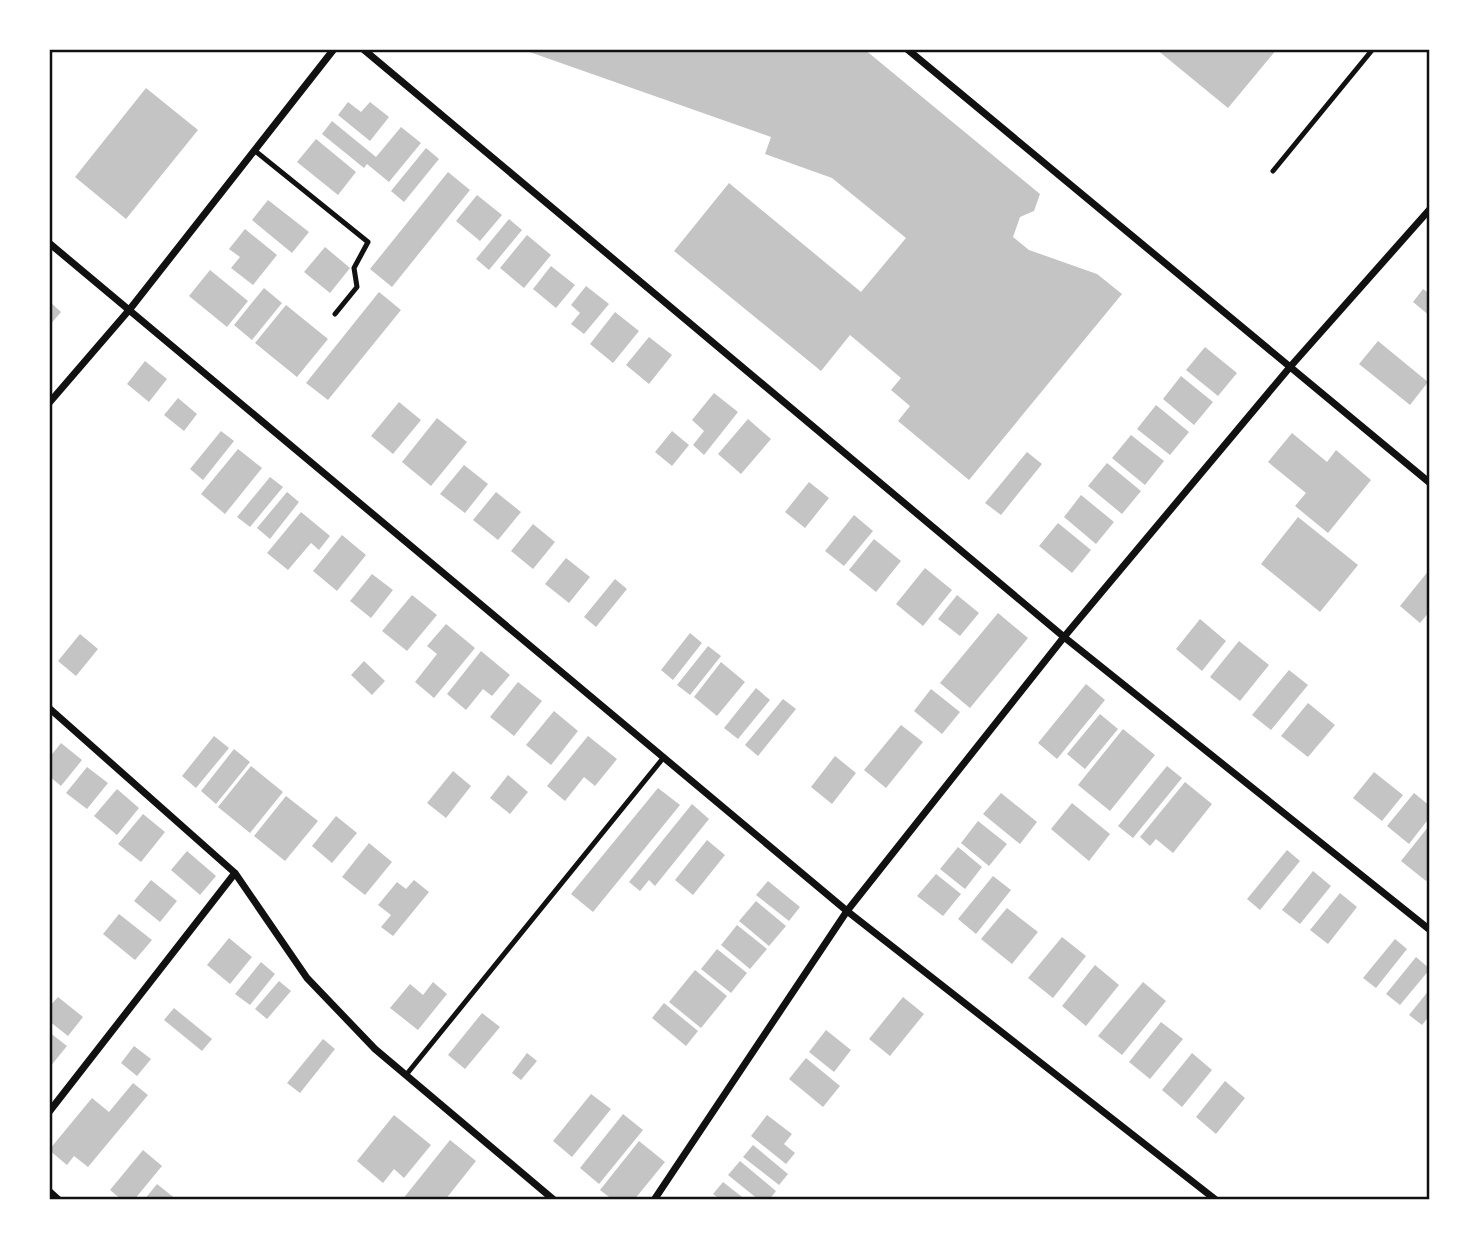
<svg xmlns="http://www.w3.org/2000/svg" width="1479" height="1249" font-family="'Asap Condensed',sans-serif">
  <rect width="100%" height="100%" fill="#fff"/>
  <path fill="#c4c4c4" d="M 521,49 L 864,49 L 1040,194 L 1034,211 L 1020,217 L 1013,237 L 1029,250 L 1097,274 L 1122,294 L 969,480 L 898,421 L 910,406 L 891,390 L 901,378 L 850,335 L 821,371 L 674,251 L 729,183 L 861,292 L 906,238 L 832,178 L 765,154 L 771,137 Z
    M 1156,49 L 1277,49 L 1228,108 Z
    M 146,88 L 198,130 L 126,219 L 75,177 Z
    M 348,102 L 361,112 L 370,102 L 389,117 L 370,141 L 338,115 Z
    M 332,121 L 376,157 L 401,127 L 421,143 L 389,182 L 367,164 L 364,168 L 322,134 Z
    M 316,139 L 356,172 L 338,195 L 297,162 Z
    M 426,148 L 439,159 L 404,202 L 391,191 Z
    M 448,172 L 470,190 L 392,287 L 370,269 Z
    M 477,195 L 502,215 L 480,241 L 456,221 Z
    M 268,200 L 309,232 L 292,253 L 252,220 Z
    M 509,219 L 522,230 L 489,270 L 476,259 Z
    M 245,229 L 277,255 L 253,285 L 231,268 L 240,257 L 229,249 Z
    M 527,235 L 551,255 L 524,288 L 500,268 Z
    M 325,247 L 350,268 L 330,293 L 304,272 Z
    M 551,266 L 575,285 L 556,308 L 533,289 Z
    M 210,270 L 248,301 L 227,327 L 189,296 Z
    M 586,286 L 609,304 L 584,334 L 571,324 L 580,313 L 571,305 Z
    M 264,288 L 282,303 L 252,340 L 234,325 Z
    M 1423,289 L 1430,294 L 1430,316 L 1413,302 Z
    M 379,292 L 401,310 L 328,400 L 306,383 Z
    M 49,301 L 61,312 L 49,326 Z
    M 286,305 L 328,339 L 297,377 L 255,343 Z
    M 615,312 L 639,331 L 613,363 L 590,344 Z
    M 649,337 L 672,355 L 649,384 L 626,365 Z
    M 1378,341 L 1428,382 L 1410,405 L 1359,364 Z
    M 1205,347 L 1237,373 L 1218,396 L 1186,370 Z
    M 145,361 L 167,379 L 149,402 L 127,384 Z
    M 1181,376 L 1213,402 L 1194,425 L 1163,399 Z
    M 714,393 L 738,412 L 704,455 L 693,445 L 704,431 L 692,420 Z
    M 178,398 L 197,414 L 184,431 L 164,415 Z
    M 399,402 L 421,420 L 393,454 L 371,436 Z
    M 1156,405 L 1189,432 L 1170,455 L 1137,429 Z
    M 437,418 L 467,442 L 431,486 L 402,462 Z
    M 748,419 L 771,439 L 741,474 L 718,454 Z
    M 221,431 L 234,441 L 203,480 L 190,469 Z
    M 672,431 L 689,445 L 672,466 L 655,452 Z
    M 1292,433 L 1327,462 L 1336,450 L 1371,480 L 1328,533 L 1295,506 L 1306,493 L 1268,462 Z
    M 1131,435 L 1164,461 L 1145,485 L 1112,458 Z
    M 238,449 L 262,468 L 225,514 L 201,494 Z
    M 1027,452 L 1042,464 L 1001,515 L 985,503 Z
    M 1107,463 L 1141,491 L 1122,514 L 1088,486 Z
    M 464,465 L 488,484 L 465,513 L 440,494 Z
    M 270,477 L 283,487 L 250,527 L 237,517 Z
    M 809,482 L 829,498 L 805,528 L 785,512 Z
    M 287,492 L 299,502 L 270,539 L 257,528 Z
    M 496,492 L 521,512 L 498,540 L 473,520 Z
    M 1081,495 L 1114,522 L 1096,544 L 1064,517 Z
    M 301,512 L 330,536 L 319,550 L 311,543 L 288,570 L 267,553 Z
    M 854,515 L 873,531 L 844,566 L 825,551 Z
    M 1298,517 L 1358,565 L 1320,612 L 1261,564 Z
    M 1058,523 L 1091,550 L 1072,573 L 1039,546 Z
    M 533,524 L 555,542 L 533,569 L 511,551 Z
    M 342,535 L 366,555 L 337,591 L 313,571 Z
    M 874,539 L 901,561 L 876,592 L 849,570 Z
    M 566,558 L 590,577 L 569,603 L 545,584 Z
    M 925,568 L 952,590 L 923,626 L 896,604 Z
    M 1430,569 L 1430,611 L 1420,623 L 1400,606 Z
    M 372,574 L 393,590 L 371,618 L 350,601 Z
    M 615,579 L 627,589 L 596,627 L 584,617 Z
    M 412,595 L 437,615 L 407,651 L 382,631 Z
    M 957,595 L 979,613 L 960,636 L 938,619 Z
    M 998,613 L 1028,638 L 970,708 L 940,683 Z
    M 1200,619 L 1226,641 L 1202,671 L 1176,649 Z
    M 446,624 L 475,648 L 434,698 L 415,682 L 437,654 L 427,646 Z
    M 690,633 L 702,643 L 673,680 L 661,670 Z
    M 80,634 L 98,649 L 76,676 L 58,661 Z
    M 1239,641 L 1269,665 L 1240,701 L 1210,677 Z
    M 708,646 L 721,656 L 690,695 L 677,685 Z
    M 481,651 L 510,675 L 492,696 L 483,689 L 466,710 L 447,694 Z
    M 364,661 L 385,681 L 372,695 L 351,675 Z
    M 721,662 L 745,682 L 717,716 L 694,697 Z
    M 1289,670 L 1308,685 L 1271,730 L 1252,715 Z
    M 518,682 L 542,701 L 514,736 L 490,717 Z
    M 1086,684 L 1105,700 L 1057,759 L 1038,743 Z
    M 756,688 L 770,700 L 738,739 L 724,728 Z
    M 931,689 L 960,712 L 942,734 L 914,711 Z
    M 783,699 L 796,709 L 758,756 L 745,745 Z
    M 1308,703 L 1335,725 L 1308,757 L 1281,736 Z
    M 554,711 L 578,731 L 551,765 L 526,745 Z
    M 1100,714 L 1118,729 L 1085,769 L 1067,754 Z
    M 901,725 L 923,742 L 886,788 L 864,770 Z
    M 1123,729 L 1155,755 L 1110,811 L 1078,785 Z
    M 214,736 L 229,748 L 196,788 L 182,776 Z
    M 588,736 L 617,759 L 595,786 L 584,777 L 565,801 L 547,786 Z
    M 61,743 L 82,760 L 61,786 L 49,776 L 49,758 Z
    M 234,749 L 250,762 L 216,804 L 201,791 Z
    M 835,756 L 856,773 L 832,804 L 811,787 Z
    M 251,766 L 283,792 L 250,833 L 218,807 Z
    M 1167,766 L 1182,778 L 1133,838 L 1118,826 Z
    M 87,767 L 108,783 L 87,809 L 66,793 Z
    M 453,771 L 471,786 L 446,818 L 427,803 Z
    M 1374,772 L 1403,795 L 1382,821 L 1353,798 Z
    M 508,775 L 528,792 L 510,814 L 490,798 Z
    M 1185,782 L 1212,804 L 1173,853 L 1156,839 L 1150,846 L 1140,837 Z
    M 658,788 L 680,805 L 593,912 L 571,894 Z
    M 117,789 L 139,808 L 117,835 L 94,816 Z
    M 1001,793 L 1037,822 L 1020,844 L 983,814 Z
    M 1414,793 L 1430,806 L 1430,817 L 1409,844 L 1387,826 Z
    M 286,796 L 318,821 L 285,861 L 254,836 Z
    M 1072,803 L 1110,834 L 1089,861 L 1051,829 Z
    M 692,804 L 709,819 L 655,886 L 649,880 L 640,891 L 629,882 Z
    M 143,814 L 165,832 L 141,862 L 118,844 Z
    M 336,816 L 357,833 L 332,863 L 312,846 Z
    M 978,821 L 1007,844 L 989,866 L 961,843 Z
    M 1428,827 L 1430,876 L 1426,881 L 1401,861 Z
    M 707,840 L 725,855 L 693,895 L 675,880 Z
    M 369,843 L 392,862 L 365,895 L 342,877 Z
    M 958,847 L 982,867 L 965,889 L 940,869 Z
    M 1287,850 L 1300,861 L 1260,910 L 1247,899 Z
    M 187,851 L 216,876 L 200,895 L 171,870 Z
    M 1313,871 L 1331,886 L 1300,924 L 1282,910 Z
    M 936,874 L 961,894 L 943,916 L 917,896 Z
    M 993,876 L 1011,890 L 976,934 L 958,919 Z
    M 151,880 L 177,901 L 160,922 L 134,901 Z
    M 414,880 L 429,892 L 393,936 L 381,927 L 391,915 L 378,905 L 397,882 L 406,889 Z
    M 768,881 L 800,907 L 789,921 L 756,895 Z
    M 1340,893 L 1357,907 L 1328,944 L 1310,930 Z
    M 756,901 L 786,926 L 769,946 L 739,921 Z
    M 1007,908 L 1038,932 L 1012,964 L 981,939 Z
    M 119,914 L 152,940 L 135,960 L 103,934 Z
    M 737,925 L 767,949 L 750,969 L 721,945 Z
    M 1062,937 L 1086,956 L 1053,998 L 1028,978 Z
    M 229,938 L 252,957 L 230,984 L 207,965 Z
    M 1395,939 L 1407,949 L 1376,988 L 1363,978 Z
    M 717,949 L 747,973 L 731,993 L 701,969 Z
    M 1416,957 L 1430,969 L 1400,1005 L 1386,994 Z
    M 261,962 L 275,974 L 250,1005 L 235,994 Z
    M 1095,965 L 1119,985 L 1086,1026 L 1062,1006 Z
    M 695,970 L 727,996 L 701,1028 L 669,1002 Z
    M 279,981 L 291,991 L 267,1019 L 255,1009 Z
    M 433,982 L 447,994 L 418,1030 L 390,1008 L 410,984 L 423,995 Z
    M 1143,982 L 1166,1001 L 1122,1055 L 1098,1036 Z
    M 1430,989 L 1430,1015 L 1422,1025 L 1409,1015 Z
    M 58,997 L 83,1017 L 68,1036 L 49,1021 L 49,1007 Z
    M 903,997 L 924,1014 L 890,1056 L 869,1039 Z
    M 664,1003 L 698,1031 L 686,1046 L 652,1018 Z
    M 174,1008 L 212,1039 L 202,1051 L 164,1020 Z
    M 482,1013 L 500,1027 L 465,1069 L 448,1055 Z
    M 1161,1022 L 1183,1039 L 1150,1079 L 1129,1062 Z
    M 826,1030 L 851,1050 L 834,1072 L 809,1052 Z
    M 49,1032 L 67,1046 L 49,1068 Z
    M 323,1039 L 335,1049 L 300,1093 L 287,1083 Z
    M 134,1046 L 151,1059 L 137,1076 L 121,1063 Z
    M 527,1053 L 537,1061 L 521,1080 L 512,1073 Z
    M 1192,1053 L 1212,1070 L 1182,1107 L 1162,1090 Z
    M 806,1058 L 840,1086 L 823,1107 L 789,1079 Z
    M 1225,1081 L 1245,1098 L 1216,1134 L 1196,1117 Z
    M 133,1083 L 148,1095 L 88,1167 L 74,1156 L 67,1165 L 49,1150 L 92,1098 L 109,1112 Z
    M 591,1094 L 611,1109 L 572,1157 L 553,1141 Z
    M 623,1114 L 643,1130 L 599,1184 L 580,1168 Z
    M 394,1115 L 431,1145 L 404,1178 L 394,1169 L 383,1183 L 357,1161 Z
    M 767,1115 L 792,1134 L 784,1144 L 795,1153 L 786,1164 L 751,1136 Z
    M 450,1140 L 476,1161 L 445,1200 L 402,1200 Z
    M 639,1141 L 665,1162 L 634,1200 L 613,1200 L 600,1190 Z
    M 753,1145 L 788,1174 L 779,1185 L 743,1157 Z
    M 143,1150 L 162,1166 L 134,1200 L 122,1200 L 110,1190 Z
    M 740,1161 L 776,1191 L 769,1200 L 759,1200 L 728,1175 Z
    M 723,1182 L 746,1200 L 721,1200 L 713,1194 Z
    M 157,1184 L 177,1200 L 144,1200 Z"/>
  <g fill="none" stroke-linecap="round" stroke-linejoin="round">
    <path stroke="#111" stroke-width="5" d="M 254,150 L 368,242 L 354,268 L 357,287 L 335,314
      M 1273,171 L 1373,49
      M 406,1075 L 664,757"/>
    <path stroke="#111" stroke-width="7" d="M 363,49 L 1064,637 L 1430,930
      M 907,49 L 1430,483
      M 49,243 L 847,911 L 1216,1200
      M 49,403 L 130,309 L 334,49
      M 49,708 L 235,873 L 307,978 L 375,1049 L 554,1200
      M 49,1112 L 235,873
      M 49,1191 L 59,1200
      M 654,1200 L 847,911 L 1064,637 L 1290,367 L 1430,209"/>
  </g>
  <rect width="1479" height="1249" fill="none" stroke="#ffffff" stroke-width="102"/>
  <rect x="51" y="51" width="1377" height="1147" fill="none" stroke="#111" stroke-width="2.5"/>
</svg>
